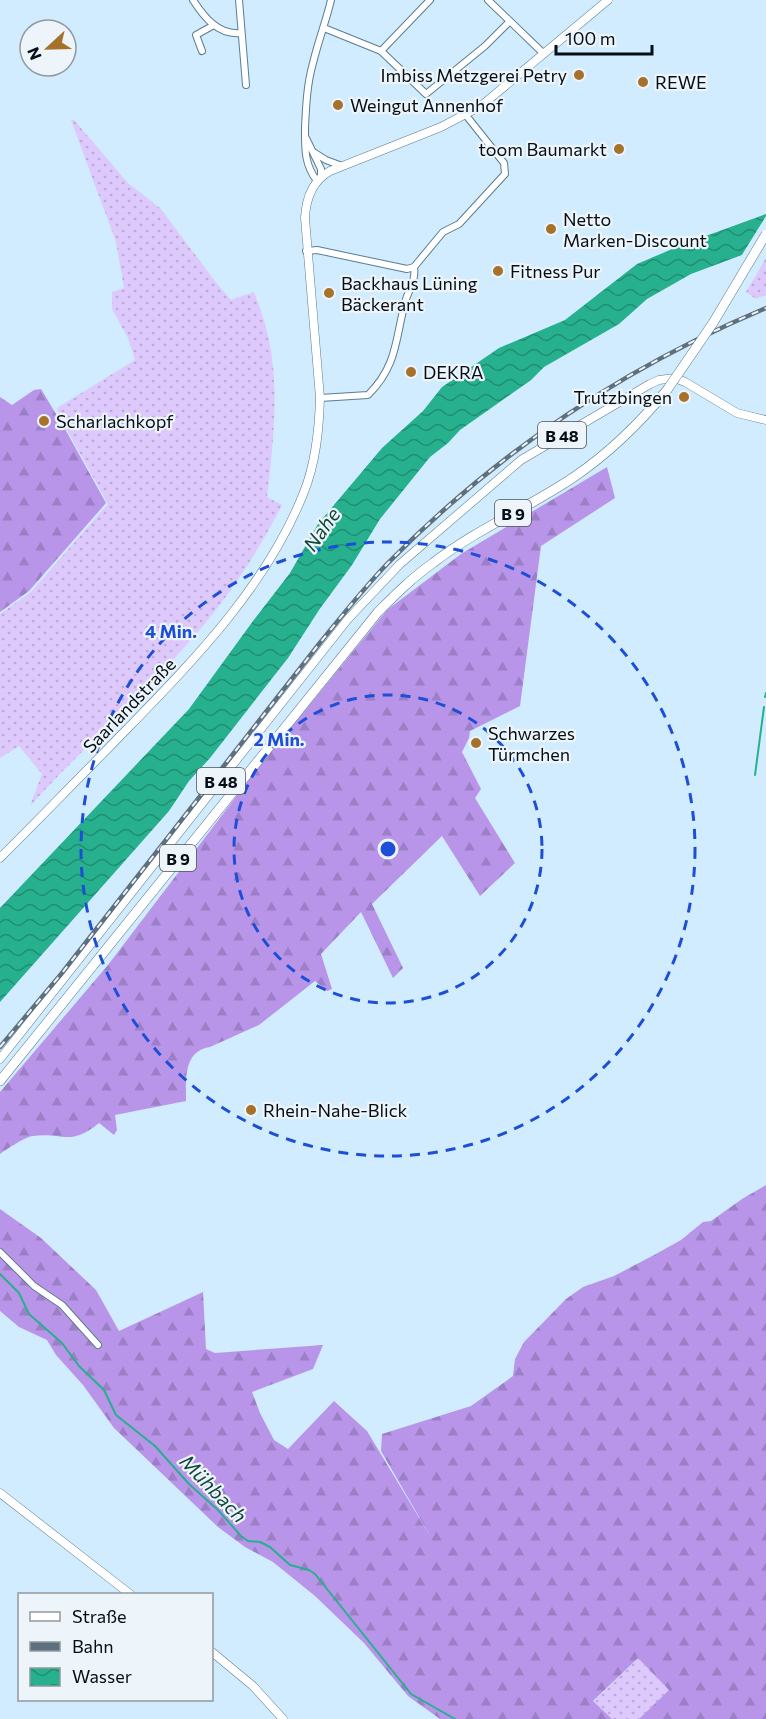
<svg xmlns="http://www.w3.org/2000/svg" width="766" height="1719" font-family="Commissioner,sans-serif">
  <defs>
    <pattern id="grass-dots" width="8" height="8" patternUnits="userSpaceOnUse" patternTransform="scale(1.5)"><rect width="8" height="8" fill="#ddc9fc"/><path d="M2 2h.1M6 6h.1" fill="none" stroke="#bcabd7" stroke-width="1.8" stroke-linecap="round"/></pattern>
    <pattern id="forest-firs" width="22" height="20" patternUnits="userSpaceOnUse" patternTransform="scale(1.5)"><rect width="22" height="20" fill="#b995ea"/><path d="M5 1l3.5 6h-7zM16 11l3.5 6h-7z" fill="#9d7fc8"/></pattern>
    <pattern id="water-waves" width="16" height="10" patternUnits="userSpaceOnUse" patternTransform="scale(1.5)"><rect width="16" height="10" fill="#27b08d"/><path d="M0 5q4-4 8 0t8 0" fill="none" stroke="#1f8e72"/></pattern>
  </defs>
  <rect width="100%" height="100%" fill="#d0ecfe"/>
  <path fill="url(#grass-dots)" d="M 71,120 L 74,120 L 128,183 L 160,208 L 218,285 L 231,300 L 254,292 C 259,306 265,321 268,336 C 280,388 273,445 267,497 L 282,505 C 260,548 233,590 202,627 C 149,690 85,745 30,806 L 42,774 L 19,746 L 0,758 L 0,614 L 31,592 L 108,504 L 62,421 L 57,408 L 135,360 L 128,338 L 112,309 L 112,292 L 124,288 L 116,242 Z
    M 766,258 L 766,295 L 756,299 L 746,292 Z
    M 638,1658 L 669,1690 L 639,1719 L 612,1719 L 593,1702 Z"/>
  <path fill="url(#forest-firs)" d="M 41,389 L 65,429 L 106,503 L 29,591 L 0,612 L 0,397 L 12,405 L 34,390 Z
    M 607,467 L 615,498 L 541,546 L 520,706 L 470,731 L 469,738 L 462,752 L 481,789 L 475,798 L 515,863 L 480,896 L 442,836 L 372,904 L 403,968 L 393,978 L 361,912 L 321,954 L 332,989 L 327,991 L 315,981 L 259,1025 L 210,1047 C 183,1051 186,1080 186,1101 L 115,1115 L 117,1130 L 114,1135 L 99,1123 C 70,1147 63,1132 33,1136 C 25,1137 7,1149 0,1154 L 0,1092 L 108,965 L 254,773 L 387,610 L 461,554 Z
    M 766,1185 L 766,1719 L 639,1719 L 669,1690 L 638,1658 L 593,1701 L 612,1719 L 440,1719 L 408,1696 L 364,1643 L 315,1596 L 273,1562 L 245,1547 L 218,1527 L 114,1428 L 83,1385 L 56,1355 L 47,1340 L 19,1327 L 0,1311 L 0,1209 L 41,1238 L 96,1290 L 119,1331 L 203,1292 L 206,1349 L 215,1353 L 323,1345 L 313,1369 L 252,1392 L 260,1413 L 274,1440 L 288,1449 L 334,1401 L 367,1431 L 433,1541 L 381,1451 L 382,1434 L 471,1406 L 513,1376 L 515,1359 L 524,1342 L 566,1299 L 583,1287 L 614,1276 L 654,1255 L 681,1240 L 703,1222 L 711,1221 L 742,1199 Z"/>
  <path fill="url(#water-waves)" d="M 766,214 L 766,246 L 691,274 L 647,299 L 619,324 L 544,367 L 531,380 L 460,430 L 448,443 L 430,457 L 380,519 L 352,565 L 319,610 L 288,658 L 210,758 L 189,781 L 169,811 L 0,1002 L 0,908 L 189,709 L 253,621 L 290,573 L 318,524 L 382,448 L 423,411 L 442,387 L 499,348 L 565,320 L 637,264 L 684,244 Z"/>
  <path fill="#d0ecfe" d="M 766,216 L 766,249 L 740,258 Z"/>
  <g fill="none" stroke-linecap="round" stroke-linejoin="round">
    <path stroke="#27b08d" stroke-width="2" d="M 765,697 L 766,693
      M 755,775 L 764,707
      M 0,1274 L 19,1293 L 29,1314 L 62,1343 L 79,1366 L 104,1390 L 116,1415 L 155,1446 L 189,1484 L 218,1510 L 241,1536 L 248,1541 L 260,1542 L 270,1547 L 290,1565 L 309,1570 L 315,1574 L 411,1694 L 455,1719"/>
    <defs>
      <path id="minor" d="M 193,0 C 204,17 218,35 240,33
        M 239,0 L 246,85
        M 488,0 L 544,54
        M 324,28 L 381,51 L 426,94 L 485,46 L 510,21
        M 202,51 L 196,35 L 214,25
        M 381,51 L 430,0
        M 306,138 L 321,169 L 321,176
        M 315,153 L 326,160 L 342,166
        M 317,181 C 304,164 305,148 305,128 C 306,106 307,84 313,63 C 318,42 326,21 331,0
        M 306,251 L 317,250 L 407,269 L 414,267
        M 414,267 L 443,232 L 459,224 L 505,174 L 504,163 L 465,114
        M 320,398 L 368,395 C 399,364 395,337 406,299 C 410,288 416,279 414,267
        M 0,1252 L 34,1286 L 62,1305 L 98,1345"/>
      <path id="major" d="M 0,858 C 43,815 86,771 128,728 C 196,658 268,584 304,492 C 316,462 319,430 320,398 L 305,218 C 306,198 312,181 330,171 L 441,127 L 481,106 L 608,0
        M 0,1059 L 348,619 L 400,564 L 521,460 L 650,384 L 659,380 L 675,378 L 685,382 L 737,413 L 766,420
        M 0,1493 L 130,1594
        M 212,1652 L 253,1686 L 283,1719"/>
      <path id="highway" d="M 0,1081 L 378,612 C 396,594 413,577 433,563 C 477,529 528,508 574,477 C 609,453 640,423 667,390"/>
    </defs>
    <use href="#minor" stroke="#5c7c90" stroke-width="8"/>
    <use href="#major" stroke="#5c7c90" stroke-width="9"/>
    <use href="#highway" stroke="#5c7c90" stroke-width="10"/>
    <use href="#minor" stroke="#fff" stroke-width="6"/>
    <use href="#major" stroke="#fff" stroke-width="8"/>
    <use href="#highway" stroke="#fff" stroke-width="9"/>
    <defs>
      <path id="rail" d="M 0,1047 L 62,973 L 319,644 C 341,617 363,589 387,564 C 496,453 623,368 766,308"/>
    </defs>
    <use href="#rail" stroke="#5e707d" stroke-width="4.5"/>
    <use href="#rail" stroke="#eef5fa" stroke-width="2" stroke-dasharray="7" stroke-linecap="butt"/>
    <defs>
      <path id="highway-bridge" d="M 667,390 L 713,323 L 766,234"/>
    </defs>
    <use href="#highway-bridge" stroke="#5c7c90" stroke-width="10" stroke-linecap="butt"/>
    <use href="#highway-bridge" stroke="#fff" stroke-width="9"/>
  </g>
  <g fill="none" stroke="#1d4ed8" stroke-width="3" stroke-dasharray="10 8">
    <circle cx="388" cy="849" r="154"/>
    <circle cx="388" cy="849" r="307"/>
  </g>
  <g fill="#a6722b" stroke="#eef5fa" stroke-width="2">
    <circle cx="579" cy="75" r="6"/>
    <circle cx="643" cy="82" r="6"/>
    <circle cx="338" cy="105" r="6"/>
    <circle cx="619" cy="149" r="6"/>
    <circle cx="551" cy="229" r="6"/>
    <circle cx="498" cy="271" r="6"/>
    <circle cx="329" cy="293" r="6"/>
    <circle cx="411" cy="372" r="6"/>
    <circle cx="684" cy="397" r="6"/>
    <circle cx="44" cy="421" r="6"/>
    <circle cx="476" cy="743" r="6"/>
    <circle cx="251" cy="1110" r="6"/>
  </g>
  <g text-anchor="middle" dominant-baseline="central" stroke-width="4.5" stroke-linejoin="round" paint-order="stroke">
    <g fill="#eef5fa" stroke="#4a535a" stroke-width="1.5">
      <rect x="538" y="422" width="48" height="26" rx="4.5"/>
      <rect x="495" y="500" width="36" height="26" rx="4.5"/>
      <rect x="197" y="768" width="48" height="26" rx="4.5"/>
      <rect x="160" y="845" width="36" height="26" rx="4.5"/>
    </g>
    <g font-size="16" font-weight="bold" fill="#040e16">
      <text x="562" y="435">B 48</text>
      <text x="513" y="513">B 9</text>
      <text x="221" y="781">B 48</text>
      <text x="178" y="858">B 9</text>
    </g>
    <g font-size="18" fill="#040e16" stroke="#eef5fa" text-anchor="start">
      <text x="567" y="75" text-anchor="end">Imbiss Metzgerei Petry</text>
      <text x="655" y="82">REWE</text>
      <text x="350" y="105">Weingut Annenhof</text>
      <text x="607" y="149" text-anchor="end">toom Baumarkt</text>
      <text x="563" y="219">Netto<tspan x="563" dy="21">Marken-Discount</tspan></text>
      <text x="510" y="271">Fitness Pur</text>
      <text x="341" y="283">Backhaus Lüning<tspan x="341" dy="21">Bäckerant</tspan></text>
      <text x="423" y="372">DEKRA</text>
      <text x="672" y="397" text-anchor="end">Trutzbingen</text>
      <text x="56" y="421">Scharlachkopf</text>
      <text x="488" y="733">Schwarzes<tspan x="488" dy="21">Türmchen</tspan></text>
      <text x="263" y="1110">Rhein-Nahe-Blick</text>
    </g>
    <g font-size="18" fill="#040e16" stroke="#eef5fa">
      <text transform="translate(129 705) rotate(-46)">Saarlandstraße</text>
    </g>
    <g font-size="20" font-style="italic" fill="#114738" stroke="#eef5fa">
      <text transform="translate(321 529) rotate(-55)">Nahe</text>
      <text transform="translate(214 1488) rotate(46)">Mühbach</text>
    </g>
  </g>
  <circle cx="388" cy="849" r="9" fill="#1d4ed8" stroke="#eef5fa" stroke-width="3"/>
  <g font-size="18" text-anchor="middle" font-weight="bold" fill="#1d4ed8" stroke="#eef5fa" stroke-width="4.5" stroke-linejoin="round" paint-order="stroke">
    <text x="171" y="638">4 Min.</text>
    <text x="279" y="746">2 Min.</text>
  </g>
  <rect x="18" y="1593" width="195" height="108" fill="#eef5fa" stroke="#90999f" stroke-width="1.5"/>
  <rect x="30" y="1612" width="30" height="9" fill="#ffffff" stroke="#90999f" stroke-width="1.5"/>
  <text x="72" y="1623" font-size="18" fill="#040e16">Straße</text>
  <rect x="30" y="1642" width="30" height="9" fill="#5e707d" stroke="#90999f" stroke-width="1.5"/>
  <text x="72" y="1653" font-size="18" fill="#040e16">Bahn</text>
  <rect x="30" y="1668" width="30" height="18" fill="url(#water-waves)" stroke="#90999f" stroke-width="1.5"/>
  <text x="72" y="1683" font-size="18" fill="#040e16">Wasser</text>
  <g transform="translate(48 48) rotate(248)"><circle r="28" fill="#eef5fa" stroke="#90999f" stroke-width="1.5"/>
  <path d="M0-4.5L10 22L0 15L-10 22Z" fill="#a6722b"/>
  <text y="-9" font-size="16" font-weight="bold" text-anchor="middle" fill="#040e16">N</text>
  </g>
  <path d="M556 45v9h96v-9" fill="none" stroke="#040e16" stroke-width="3"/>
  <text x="565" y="45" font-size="18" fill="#040e16" stroke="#eef5fa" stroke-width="4.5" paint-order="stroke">100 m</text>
</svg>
